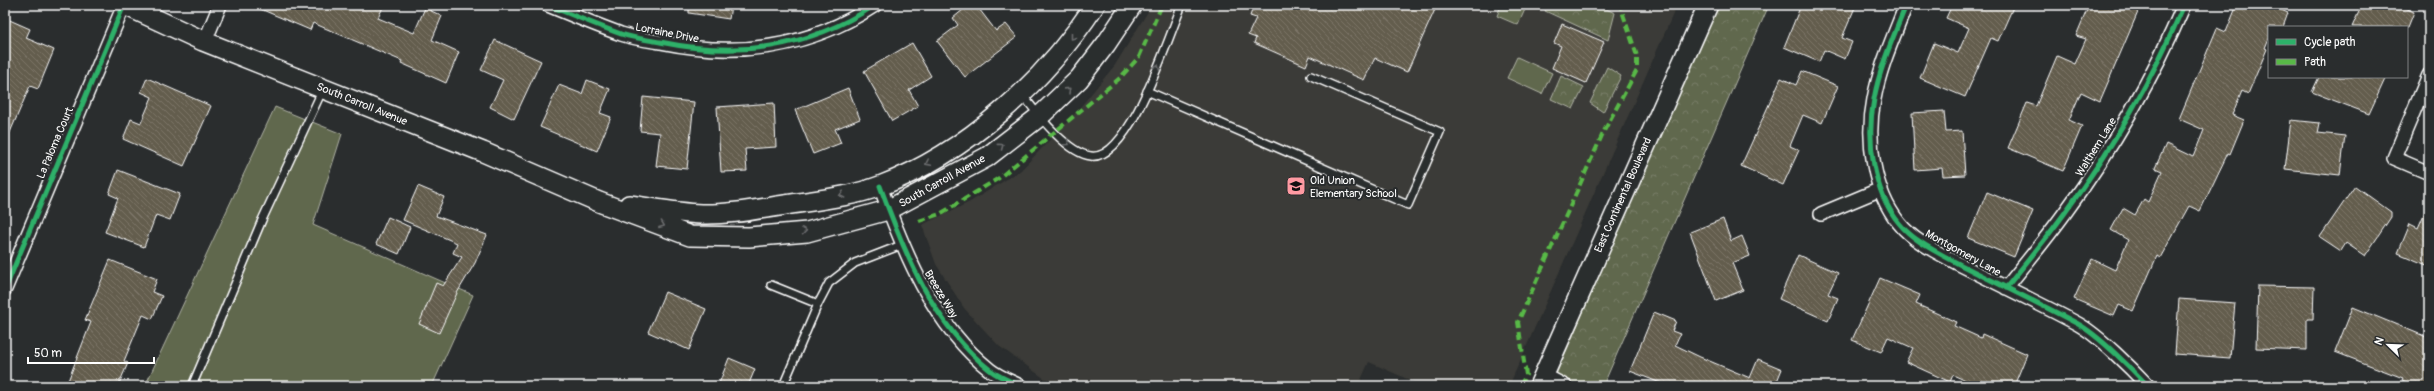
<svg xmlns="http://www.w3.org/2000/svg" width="2434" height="391" font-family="Pangolin,sans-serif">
  <defs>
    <pattern id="park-crowns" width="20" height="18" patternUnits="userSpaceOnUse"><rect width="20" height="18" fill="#60674d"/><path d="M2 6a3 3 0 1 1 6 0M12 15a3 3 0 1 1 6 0" fill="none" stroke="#787e68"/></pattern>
    <pattern id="building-back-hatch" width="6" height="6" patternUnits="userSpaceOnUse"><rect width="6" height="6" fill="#645d4d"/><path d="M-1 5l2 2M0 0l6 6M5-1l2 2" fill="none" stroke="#7b7568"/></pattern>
  </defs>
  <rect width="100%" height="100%" fill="#2a2d2e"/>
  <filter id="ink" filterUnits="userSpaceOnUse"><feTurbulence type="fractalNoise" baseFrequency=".025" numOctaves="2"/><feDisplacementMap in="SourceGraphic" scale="8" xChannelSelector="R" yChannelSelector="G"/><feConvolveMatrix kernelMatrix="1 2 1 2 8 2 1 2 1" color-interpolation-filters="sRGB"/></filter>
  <g filter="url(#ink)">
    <path fill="#3b3b37" d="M 1152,5 L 1677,5 L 1509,386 L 1423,386 L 1369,362 L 1358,386 L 1062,386 L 1045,379 L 999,346 L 964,308 L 936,264 L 922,225 L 970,202 L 1020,171 L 1072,117 L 1115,65 Z"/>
    <path fill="#60674d" stroke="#b0b3a6" d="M 1501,5 L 1527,5 L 1518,25 L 1497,16 Z
      M 1517,57 L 1552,73 L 1542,94 L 1507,78 Z
      M 275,107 L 342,134 L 313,225 L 473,295 L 432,386 L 145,386 Z"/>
    <path fill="url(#park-crowns)" stroke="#b0b3a6" d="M 1547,5 L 1597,5 L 1615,13 L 1608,40 L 1545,11 Z
      M 1716,5 L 1769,5 L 1603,386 L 1551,386 Z
      M 1607,67 L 1621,76 L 1603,112 L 1590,103 Z
      M 1561,76 L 1584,87 L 1573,109 L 1551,99 Z"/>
    <path fill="url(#building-back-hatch)" stroke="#fff" d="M 251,5 L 384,5 L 378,18 L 414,33 L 425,8 L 442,16 L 432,40 L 459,52 L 446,83 L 401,63 L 402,61 L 313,23 L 310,30 Z
      M 689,5 L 731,5 L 729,19 L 689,13 Z
      M 969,5 L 976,5 L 996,31 L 1006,24 L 1017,37 L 965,77 L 937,41 L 958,25 L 953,18 Z
      M 1254,5 L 1437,5 L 1407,72 L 1375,58 L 1364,80 L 1310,56 L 1306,66 L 1254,43 L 1256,38 L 1248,35 L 1256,18 L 1250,16 Z
      M 1801,5 L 1856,5 L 1842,38 L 1852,42 L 1845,59 L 1824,50 L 1819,62 L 1784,47 Z
      M 1952,5 L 2014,5 L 1998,41 L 1991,38 L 1965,97 L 1920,78 L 1934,43 L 1958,53 L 1969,28 L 1946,18 Z
      M 2089,5 L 2141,5 L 2100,101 L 2081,92 L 2069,120 L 2082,126 L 2063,171 L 2008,148 L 2027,103 L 2036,106 L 2057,56 L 2075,64 L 2086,39 L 2076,36 Z
      M 2237,5 L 2280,5 L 2279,9 L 2288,13 L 2283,27 L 2269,27 L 2269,38 L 2265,48 L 2267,49 L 2248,94 L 2242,91 L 2232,115 L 2244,120 L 2230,154 L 2228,153 L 2200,211 L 2189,206 L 2160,258 L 2157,256 L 2133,311 L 2119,305 L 2114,316 L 2074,299 L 2092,259 L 2115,270 L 2128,240 L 2111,230 L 2123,208 L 2135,215 L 2144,199 L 2148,202 L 2162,171 L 2155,168 L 2166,144 L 2193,157 L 2204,130 L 2179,119 L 2217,28 L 2226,32 Z
      M 2362,5 L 2399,5 L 2414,12 L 2408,27 L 2352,27 Z
      M 5,18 L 30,29 L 26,38 L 54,50 L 38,89 L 30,86 L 5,144 Z
      M 1562,24 L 1604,42 L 1586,83 L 1552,68 L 1561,46 L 1554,43 Z
      M 495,40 L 541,61 L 514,119 L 490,107 L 503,80 L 481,70 Z
      M 912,43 L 931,76 L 909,90 L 918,106 L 892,121 L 864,71 Z
      M 1802,71 L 1838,86 L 1822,123 L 1803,115 L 1790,146 L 1799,150 L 1783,185 L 1741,166 L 1781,78 L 1796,85 Z
      M 2319,77 L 2386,77 L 2369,114 L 2312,92 Z
      M 147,78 L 211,106 L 184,166 L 123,139 L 131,119 L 141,123 L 152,97 L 141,92 Z
      M 587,80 L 610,89 L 600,113 L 611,117 L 597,151 L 540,127 L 559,85 L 582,94 Z
      M 848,88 L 860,119 L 835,129 L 841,143 L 813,154 L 795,110 Z
      M 643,97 L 694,102 L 687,169 L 656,166 L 660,133 L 640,131 Z
      M 774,103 L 776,147 L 745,149 L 747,171 L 721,172 L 717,107 Z
      M 1944,111 L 1946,132 L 1962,131 L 1965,175 L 1943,176 L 1942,168 L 1915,170 L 1912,113 Z
      M 2291,120 L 2320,123 L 2318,133 L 2345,136 L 2340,175 L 2285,169 Z
      M 118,170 L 180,194 L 170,220 L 156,215 L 144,247 L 105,232 L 118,198 L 109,194 Z
      M 418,186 L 444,197 L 436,216 L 487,235 L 475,263 L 457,293 L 439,333 L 419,324 L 436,283 L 443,286 L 462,257 L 453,253 L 457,243 L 403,220 Z
      M 2355,186 L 2391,212 L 2391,217 L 2365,256 L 2346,243 L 2341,251 L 2320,237 Z
      M 1987,192 L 2033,211 L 2014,257 L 1968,238 Z
      M 2429,203 L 2429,266 L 2398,253 L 2410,224 L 2418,228 Z
      M 388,217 L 410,227 L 399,254 L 376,244 Z
      M 1723,219 L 1731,241 L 1742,236 L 1750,256 L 1732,263 L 1743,290 L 1716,301 L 1690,232 Z
      M 1798,255 L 1838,273 L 1828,294 L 1838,298 L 1828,321 L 1779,299 Z
      M 110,260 L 157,279 L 152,292 L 162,296 L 152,319 L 143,315 L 124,361 L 128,363 L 118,386 L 66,386 L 91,322 L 85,320 Z
      M 1880,278 L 1920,295 L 1916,304 L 1956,322 L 1954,326 L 1981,338 L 1982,334 L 2027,354 L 2014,386 L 1978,386 L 1953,375 L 1950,382 L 1906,362 L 1913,348 L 1888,337 L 1881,352 L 1852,340 Z
      M 2258,286 L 2314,287 L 2313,319 L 2307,319 L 2307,350 L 2256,348 Z
      M 665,292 L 706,309 L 689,350 L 648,332 Z
      M 2179,299 L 2235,303 L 2230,358 L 2175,354 Z
      M 2353,307 L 2429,338 L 2429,386 L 2415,386 L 2402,380 L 2403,378 L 2335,352 Z
      M 1654,312 L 1676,321 L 1672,331 L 1680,334 L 1675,345 L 1700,357 L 1750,378 L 1758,359 L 1782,369 L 1775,386 L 1668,386 L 1630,371 Z
      M 729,358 L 755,369 L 748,386 L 718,386 Z"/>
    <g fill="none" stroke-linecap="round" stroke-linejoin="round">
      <defs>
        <path id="lane" d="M 1147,91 L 1408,205 L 1440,132 L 1311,76
          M 1022,94 C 1036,112 1067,154 1091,156 C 1130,161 1169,35 1182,5
          M 771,285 L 818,304 L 829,283 L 855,263 L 904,244
          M 192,386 L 262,220 L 323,89
          M 783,386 L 818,304"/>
        <path id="street" d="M 548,5 C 572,15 596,25 621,34 C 633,38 647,40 660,42 C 737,58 808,49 875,5
          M 1906,5 C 1894,36 1880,66 1874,99 C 1866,139 1873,191 1899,223 C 1914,242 1939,253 1959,264 C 1998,284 2039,303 2078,324 C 2098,335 2132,369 2148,386
          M 203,41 L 208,34 L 220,5
          M 2429,75 L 2394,158 L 2429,173
          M 880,186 C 904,252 933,325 990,370 C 999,377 1010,381 1020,386
          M 1821,214 L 1881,189
          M 2006,288 C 2025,264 2046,239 2064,214 C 2111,150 2153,78 2184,5
          M 5,289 L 124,5
          M 1544,375 L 1565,386"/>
        <path id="secondary" d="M 125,5 L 203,41 L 483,152 L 599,202 L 690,236 L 749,237 L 807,232 L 888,210 L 987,157 L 1040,116 L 1079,79 L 1106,44 L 1132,5
          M 629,205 C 652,208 677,213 701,214 C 729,215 758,209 785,205 C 816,200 851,197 880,186 C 967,153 1045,81 1095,5
          M 1539,386 L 1708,5"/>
      </defs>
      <use href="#lane" stroke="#fff" stroke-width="10"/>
      <use href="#street" stroke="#fff" stroke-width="16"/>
      <use href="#secondary" stroke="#fff" stroke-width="22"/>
      <use href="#lane" stroke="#2a2d2e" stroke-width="7"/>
      <use href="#street" stroke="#2a2d2e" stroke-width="13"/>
      <use href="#secondary" stroke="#2a2d2e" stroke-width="19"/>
      <path stroke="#58b947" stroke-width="4" stroke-dasharray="8 4" stroke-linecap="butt" d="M 919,221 L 940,214 L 999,178 L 1120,78 L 1139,57 L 1162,5
        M 1520,386 L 1526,375 L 1518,322 L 1604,131 L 1637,70 L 1637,56 L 1620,5"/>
      <defs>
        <path id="cycleway" d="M 548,5 C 572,15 596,25 621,34 C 633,38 647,40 660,42 C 737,58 808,49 875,5
          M 1906,5 C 1894,36 1880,66 1874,99 C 1866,139 1873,191 1899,223 C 1914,242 1939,253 1959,264 C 1998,284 2039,303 2078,324 C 2098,335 2132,369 2148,386
          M 880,186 C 904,252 933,325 990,370 C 999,377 1010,381 1020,386
          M 2006,288 C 2025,264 2046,239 2064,214 C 2111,150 2153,78 2184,5
          M 5,289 L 124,5"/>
      </defs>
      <use href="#cycleway" stroke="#2a2d2e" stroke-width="8"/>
      <use href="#cycleway" stroke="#2db169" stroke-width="5"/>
    </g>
    <defs><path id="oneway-chevron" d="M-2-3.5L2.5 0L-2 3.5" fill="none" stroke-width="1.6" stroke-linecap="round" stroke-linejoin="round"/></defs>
    <g stroke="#6a6c6d">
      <use href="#oneway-chevron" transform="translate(1073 37) rotate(128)"/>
      <use href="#oneway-chevron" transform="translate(1157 67) rotate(-68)"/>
      <use href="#oneway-chevron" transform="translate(1068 90) rotate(-44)"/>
      <use href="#oneway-chevron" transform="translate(1067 143) rotate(35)"/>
      <use href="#oneway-chevron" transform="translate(1001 146) rotate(-37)"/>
      <use href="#oneway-chevron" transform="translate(928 163) rotate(154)"/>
      <use href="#oneway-chevron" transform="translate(842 195) rotate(167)"/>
      <use href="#oneway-chevron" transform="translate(662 225) rotate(21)"/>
      <use href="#oneway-chevron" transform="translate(804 231) rotate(-8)"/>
    </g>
  </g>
  <defs>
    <symbol id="school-square" viewBox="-11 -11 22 22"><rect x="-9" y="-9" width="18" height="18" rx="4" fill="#ff9aa2" stroke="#2a2d2e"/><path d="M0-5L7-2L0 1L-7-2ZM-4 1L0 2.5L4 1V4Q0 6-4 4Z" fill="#111"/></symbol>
  </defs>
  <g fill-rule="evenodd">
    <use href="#school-square" x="1285" y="175" width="22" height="22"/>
  </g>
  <g text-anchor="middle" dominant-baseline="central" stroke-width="4" stroke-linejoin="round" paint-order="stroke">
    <g font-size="11" fill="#fff" stroke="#2a2d2e">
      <text transform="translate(667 33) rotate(11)">Lorraine Drive</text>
      <text transform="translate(362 104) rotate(22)">South Carroll Avenue</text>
      <text transform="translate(55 143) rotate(-67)">La Paloma Court</text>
      <text transform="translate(2096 147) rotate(-58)">Walthem Lane</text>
      <text transform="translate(942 181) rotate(-29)">South Carroll Avenue</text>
      <text transform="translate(1623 195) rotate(-66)">East Continental Boulevard</text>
      <text transform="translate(1963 253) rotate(29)">Montgomery Lane</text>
      <text transform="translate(941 294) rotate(59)">Breeze Way</text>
    </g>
    <g font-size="11" fill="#fff" stroke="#2a2d2e" text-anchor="start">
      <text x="1310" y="180">Old Union<tspan x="1310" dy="13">Elementary School</tspan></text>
    </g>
  </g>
  <rect width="2434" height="391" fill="none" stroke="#2a2d2e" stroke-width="20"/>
  <rect x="10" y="10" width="2414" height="371" fill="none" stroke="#fff" stroke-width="1.5" filter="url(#ink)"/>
  <rect x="2268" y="26" width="140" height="52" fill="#2a2d2e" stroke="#7f8182"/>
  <rect x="2276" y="39" width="20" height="6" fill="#2db169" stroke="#7f8182"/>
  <text x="2304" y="46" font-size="12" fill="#ffffff">Cycle path</text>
  <rect x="2276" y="59" width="20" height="6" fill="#58b947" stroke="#7f8182"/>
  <text x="2304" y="66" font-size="12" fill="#ffffff">Path</text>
  <g transform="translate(2388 345) rotate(293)" stroke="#2a2d2e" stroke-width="3" paint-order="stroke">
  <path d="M0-3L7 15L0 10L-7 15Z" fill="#ffffff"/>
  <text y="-6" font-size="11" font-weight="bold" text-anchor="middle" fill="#ffffff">N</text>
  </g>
  <path d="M28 357v6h126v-6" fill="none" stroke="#ffffff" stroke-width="2"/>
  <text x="34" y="357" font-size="12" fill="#ffffff" stroke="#2a2d2e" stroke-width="3" paint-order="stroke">50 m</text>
</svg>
